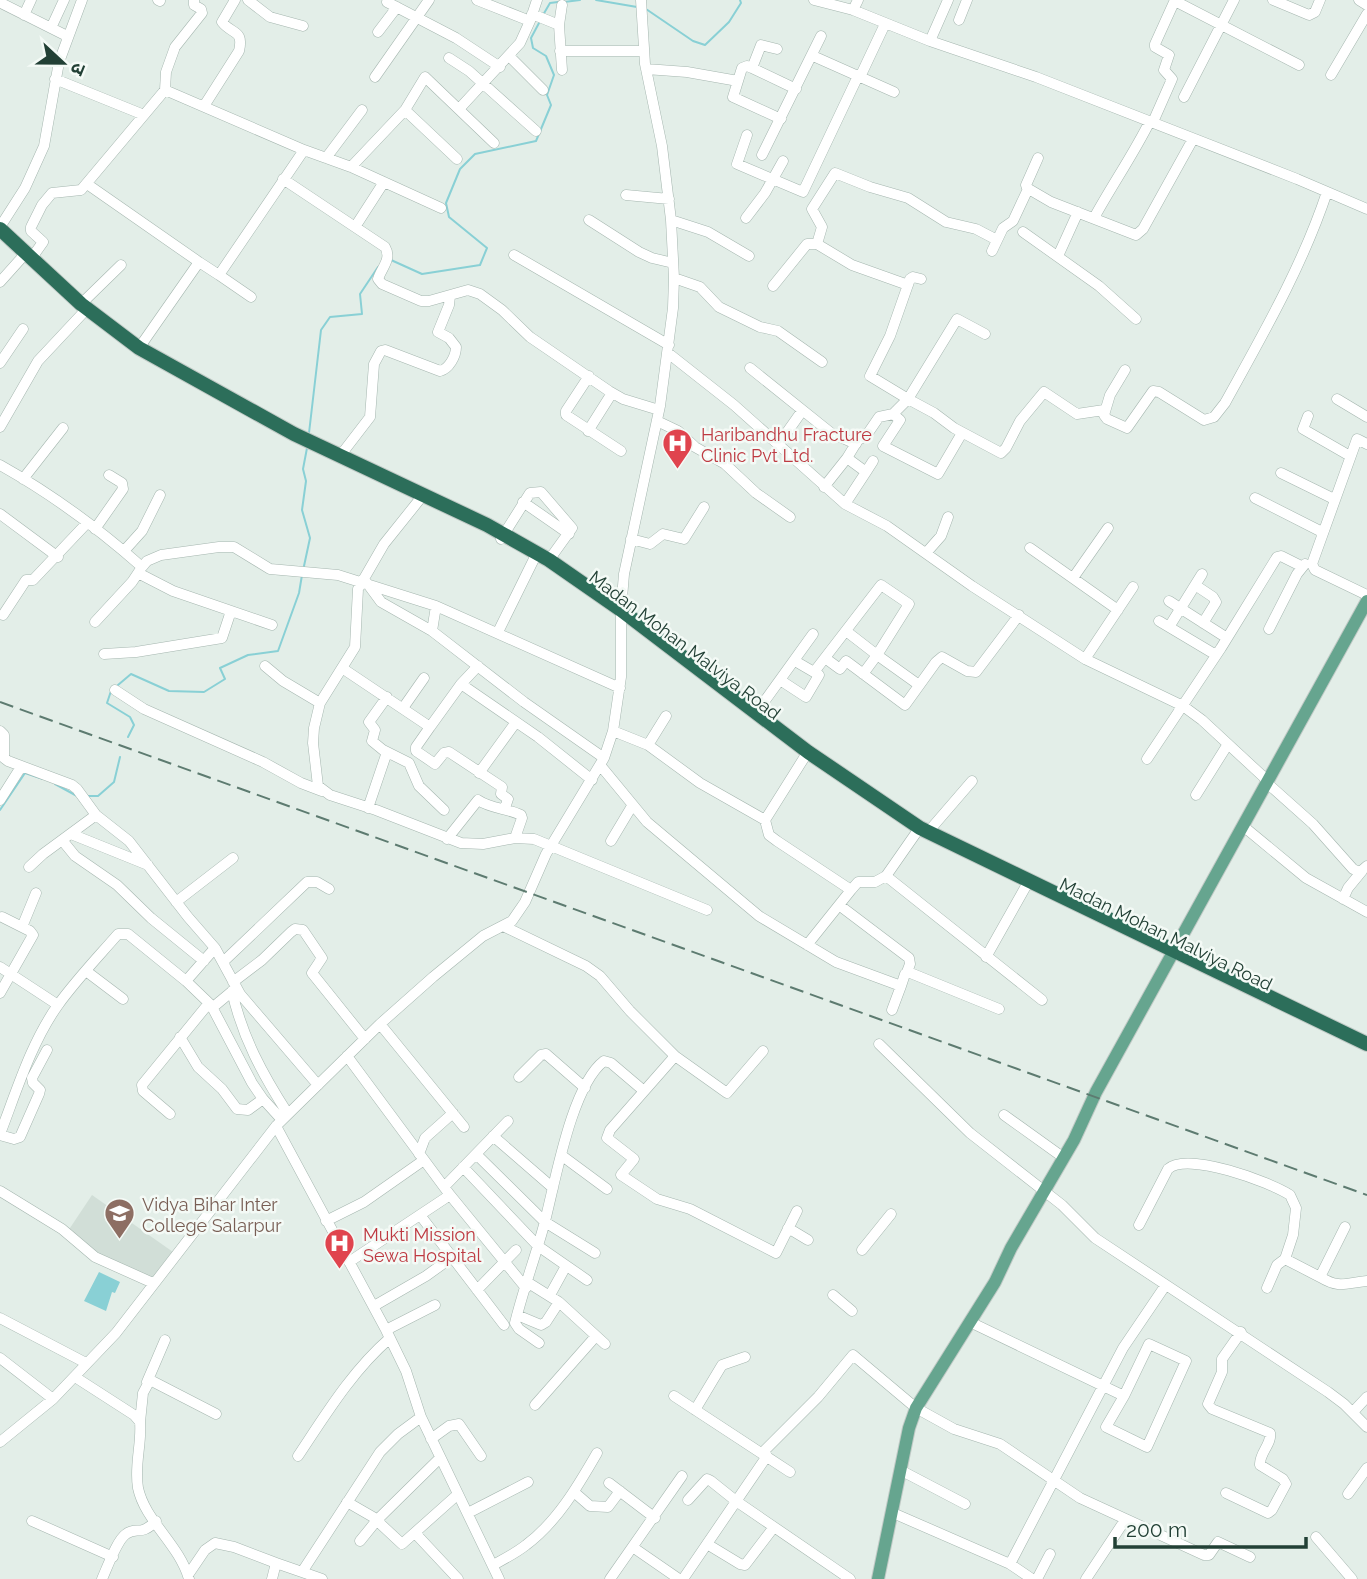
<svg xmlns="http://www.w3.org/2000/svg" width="1367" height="1579" font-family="Raleway,'Noto Sans Devanagari',sans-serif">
  <rect width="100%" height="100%" fill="#e3eee8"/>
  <path fill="#d1ded7" d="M 92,1195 L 173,1252 L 151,1280 L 99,1256 L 68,1231 Z"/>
  <path fill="#89d0d5" d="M 99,1272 L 120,1282 L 115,1293 L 112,1292 L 106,1311 L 84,1301 Z"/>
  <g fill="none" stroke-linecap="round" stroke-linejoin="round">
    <path stroke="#89d0d5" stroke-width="2" d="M 596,0 L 637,7
      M 564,2 L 580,0
      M 646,9 L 693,41 L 705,45 L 729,22 L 741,3 L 740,0
      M 543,15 L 550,3 L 558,2
      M 391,260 L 422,274 L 480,265 L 487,248 L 449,217 L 446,203 L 460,169 L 475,154 L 536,141 L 551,105 L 547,95 L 554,75 L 546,56 L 533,48 L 531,38 L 539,23
      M 309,433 L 321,330 L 330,317 L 362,314 L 360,294 L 378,267
      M 304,566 L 310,538 L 302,510 L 306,481 L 303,469 L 307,448
      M 118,685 L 131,674 L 169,691 L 204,692 L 225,679 L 220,668 L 248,655 L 278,651 L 299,593 L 302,575
      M 111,691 L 107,703 L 130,717 L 134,725 L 128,737
      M 55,784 L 77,796
      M 87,796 L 98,796 L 114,782 L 120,757
      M 0,810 L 25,773 L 43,779"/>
    <defs>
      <path id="minor" d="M 0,0 L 1,3 L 67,36
        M 158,0 L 160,1
        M 248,0 L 270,17 L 303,26
        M 477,0 L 530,21 L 537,0
        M 814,0 L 853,10 L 930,41 L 1036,77 L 1297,179 L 1367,209
        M 1273,0 L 1309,15 L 1315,12 L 1320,0
        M 1359,0 L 1367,5
        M 1175,1 L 1299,65
        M 387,2 L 456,38 L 500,67
        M 853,10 L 858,0
        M 532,14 L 559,25
        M 24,15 L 31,0
        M 959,20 L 967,0
        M 51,28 L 64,0
        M 378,32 L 397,7
        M 930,41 L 948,0
        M 560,51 L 644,51
        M 509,56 L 543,90
        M 813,56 L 894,92
        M 449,58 L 469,71 L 536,131
        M 752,68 L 761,45 L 777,49
        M 646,69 L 687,72 L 738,81
        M 562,70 L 559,25 L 562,5
        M 1331,75 L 1367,14
        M 375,77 L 429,0
        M 860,77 L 885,24
        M 55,79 L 144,115
        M 165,90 L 166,72 L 175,47 L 202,13 L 201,9 L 194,5 L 194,0
        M 1184,97 L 1234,0
        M 204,106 L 239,51 C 244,29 232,35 222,22 L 235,0
        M 459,109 L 520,43 L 530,21
        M 405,110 L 457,159
        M 781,119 L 733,97 L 742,68 L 747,66 L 752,68 L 796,89
        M 1153,122 L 1172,79 L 1164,70 L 1169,55 L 1155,47 L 1155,44 L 1175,0
        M 747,135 L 737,164 L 803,192 L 858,76
        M 762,155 L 821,36
        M 326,158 L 362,110
        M 1038,158 L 1026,185 L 1027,188 L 1051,202 L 1136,235 L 1143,229 L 1193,139
        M 351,167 L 405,110 L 425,77 L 494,143
        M 283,179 L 385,247 C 392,259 382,267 378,279 L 382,284 L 421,301 L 429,301 L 468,290 L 480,294 L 502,310 L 530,337 L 609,391 L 623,399 L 659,410
        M 87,184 L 199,262
        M 626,195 L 669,199
        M 746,218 L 765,193 L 783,161
        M 1094,218 C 1112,185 1133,155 1150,121
        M 589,220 L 639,252 L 652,258 L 673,263
        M 671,220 L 708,232 L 749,256
        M 0,227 L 25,188 L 44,146 L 59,62 L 82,0
        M 355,227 L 384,182
        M 1023,232 L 1099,286 L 1136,319
        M 992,251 L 1003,228 L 1013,221 L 1028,189
        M 514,255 L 669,345
        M 1058,256 L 1078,212
        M 31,259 L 43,242 L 31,231 L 31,227 L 42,205 L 52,193 L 81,190 L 165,90 L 304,150 L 351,167 L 441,208
        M 219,275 L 251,297
        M 674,278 L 700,287 L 719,307 L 760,327 L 778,331 L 822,362
        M 0,282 L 26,253
        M 908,285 L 852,265 L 817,244 L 822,227 L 812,209 L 835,173 L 870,187 L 908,198 L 946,222 L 976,229 L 997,240
        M 773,286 L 807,244 L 817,244
        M 81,304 L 121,265
        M 985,334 L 957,319 L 908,399 L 934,413 L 954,428 L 1001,453 L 1006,448 L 1020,421 L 1044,392 L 1077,414 L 1104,410
        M 139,348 L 199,262 L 219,275 L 304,150
        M 668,353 L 734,405 L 845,504 L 887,526 L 972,586 L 1085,659 L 1183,706 L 1202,720 L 1268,781
        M 0,363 L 23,329
        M 750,368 L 831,433 L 856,444
        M 1125,370 L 1110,395 L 1104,415 L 1107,419 L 1127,428 L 1153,391 L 1159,392 L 1204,420 L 1214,417 L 1225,403 C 1263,334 1302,267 1327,192
        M 589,376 L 566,411 L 566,415 L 621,451
        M 1337,399 L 1367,417
        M 893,414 L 900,420 L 883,446 L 938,474 L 962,433
        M 1308,416 L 1303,429 L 1350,456
        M 657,421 L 678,431 L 695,447 L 725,464 L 756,493 L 790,517
        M 0,427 L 38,361 L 82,314
        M 588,431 L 612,393
        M 1367,444 L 1357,439 L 1312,564 L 1315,570 L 1367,595
        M 778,445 L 802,411
        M 340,456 L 370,417 L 374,364 L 381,351 L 385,350 L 440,371 C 449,369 456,356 456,347 L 449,338 L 438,332 L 449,305 L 450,296
        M 0,465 C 50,493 99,529 142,567 L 147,561 L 161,555 L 219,547 L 234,547 L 270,569 L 338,575 L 436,606 L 620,688
        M 866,472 L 873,461
        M 1281,473 L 1334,499
        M 23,479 L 63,428
        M 824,487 L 847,458
        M 1255,498 L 1322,532
        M 420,499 L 384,544 L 358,589 L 355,647 L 320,703 L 314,728 L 313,743 L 318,786 L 330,795 L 376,810 L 461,843 L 483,844 L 515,838 L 534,839 L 707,910
        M 523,502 L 569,534
        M 845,504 L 866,472 L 847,458 L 858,440 L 866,436 L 879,417 L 893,414 L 908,399 L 870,376 L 890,336 L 910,279 L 913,277 L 921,279
        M 0,514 L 58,557
        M 95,529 L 123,489 L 122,483 L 109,475
        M 501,539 L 530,493 L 541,492 L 572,528 L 549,560
        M 631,539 L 650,544 L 663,534 L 684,539 L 704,507
        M 1030,548 L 1118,610
        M 124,551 L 142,531 L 160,495
        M 926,553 L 941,536 L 948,517
        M 138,573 L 173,591 L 272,625
        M 1073,578 L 1108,528
        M 367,583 L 381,602 L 432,631
        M 1195,585 L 1213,597 L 1216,602 L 1203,623
        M 1169,601 L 1227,638
        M 436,606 L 432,631 L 524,702 L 604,758
        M 3,615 L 26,580 L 33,580 L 87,523
        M 1159,621 L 1216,655
        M 95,622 L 132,582 L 140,570
        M 1169,627 L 1202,574
        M 1269,629 L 1297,574 L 1305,564
        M 846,631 L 877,655 L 863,674
        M 498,632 L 534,559
        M 104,654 L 136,652 L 222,638 L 231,611
        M 825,658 L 840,669 L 846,661 L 905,705 L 936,662 L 942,657 L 967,671 L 976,672 L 1019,615
        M 1085,659 L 1133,587
        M 265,666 L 283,681 L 320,703
        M 342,668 L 430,727 L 461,684 L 478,666
        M 814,672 L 881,585 L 909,604 L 877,655 L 919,685
        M 780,680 L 806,697 L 819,675 L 795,661
        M 461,684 L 538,737 L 592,780
        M 115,690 L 144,709 L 263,762 L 301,783 L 322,791
        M 387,697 L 369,722 L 375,730 L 372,741 L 383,750 L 409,763 L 419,786 L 444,810
        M 403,708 L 424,678
        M 756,713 L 813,634
        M 430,727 L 416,747 L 416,751 L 435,764 L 444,753 L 449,752 L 502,787 L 501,794 L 508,799 L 505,808
        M 0,731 L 4,735 L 4,758 L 8,761 L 72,785 L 77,789 L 96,815 L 129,841 L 188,917 L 215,948 L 240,994 L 318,1085
        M 613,731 L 648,745 L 700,783 L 765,820 L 804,758
        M 648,745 L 666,716
        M 1147,759 L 1221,648 L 1277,557 L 1281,556 L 1301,566
        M 600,765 L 647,822 L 759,916 L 836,962 L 901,986 L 905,974 L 908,972 L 999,1009
        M 479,773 L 516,722
        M 1267,783 L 1313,824 L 1353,869 L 1360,872 L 1367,866
        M 1196,795 L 1228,744
        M 0,800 L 21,767
        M 368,808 L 387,752
        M 765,820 L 769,835 L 777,841 L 851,890 L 807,945
        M 1243,826 L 1306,878 L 1367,912
        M 928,832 L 972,781
        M 71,834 L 148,865
        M 447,839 L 478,800 C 491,809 507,808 521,815 L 522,818 L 515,838
        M 62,840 L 75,856 L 117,885 L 151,918 L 204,961
        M 611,841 L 632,806
        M 29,867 L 43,854 L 96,815
        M 886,876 L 1042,1000
        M 851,890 L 858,882 L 875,882 L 886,876 L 916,833
        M 1343,899 L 1348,888 L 1362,871
        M 176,902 L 233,858
        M 839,905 L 909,958 L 910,964 L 907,972
        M 503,926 L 586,966 L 600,976 L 630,1011 L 675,1056 L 610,1130 L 607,1138 L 634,1159 L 621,1175 L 657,1199 L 690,1209 L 776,1253 L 797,1211
        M 22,927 L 36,893
        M 986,957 L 1026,886
        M 223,962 L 307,882 L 317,882 L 329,889
        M 0,967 L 58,1005
        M 86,971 L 123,999
        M 186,981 L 211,1005 L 252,1083 L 263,1099 L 282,1120
        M 233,982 L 262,960 L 291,932 L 295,929 L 303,930 L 322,958 L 312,973 L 365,1039
        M 232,991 C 242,1037 263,1075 288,1114
        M 0,993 L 33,935 L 30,931 L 2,917
        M 212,1008 L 236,988
        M 892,1010 L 901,986
        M 380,1024 L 464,1127
        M 180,1037 L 198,1067 L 222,1089 L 237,1109 L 248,1110 L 263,1099
        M 879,1044 L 970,1133 L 1062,1205 L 1095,1238 L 1328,1392 L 1344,1404 L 1367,1427
        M 347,1056 L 450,1195 L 349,1262
        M 675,1056 L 727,1093 L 763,1051
        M 519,1077 L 541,1055 L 546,1054 L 585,1088
        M 170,1114 L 143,1091 L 142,1085 L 209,1003
        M 1004,1115 L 1064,1158
        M 276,1126 L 386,1330 L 406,1371 L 421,1417 L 499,1579
        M 0,1134 C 17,1090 31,1043 58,1005 C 76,980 98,957 118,934 L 128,934 L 186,981 L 215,948
        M 0,1135 L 14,1139 L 20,1137 L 39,1094 L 40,1090 L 33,1083 L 32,1078 L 47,1050
        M 493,1136 L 553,1188
        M 419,1154 L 425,1138 L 453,1113
        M 476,1154 L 545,1222 L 595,1253
        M 561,1155 L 607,1189
        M 463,1167 L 538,1246 L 587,1280
        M 444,1187 L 508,1121
        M 0,1191 L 62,1229 L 95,1257 L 153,1283
        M 450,1195 L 526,1288
        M 420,1215 L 504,1325
        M 326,1221 L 364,1202 L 424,1160
        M 1139,1225 L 1168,1169 C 1187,1151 1270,1182 1290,1195 L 1296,1208 L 1293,1235 L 1285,1259
        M 1345,1227 L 1320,1277 C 1340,1289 1345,1283 1367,1281
        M 788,1228 L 808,1240
        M 862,1250 L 891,1214
        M 1267,1288 L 1277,1265 L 1285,1259 L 1320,1277
        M 477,1290 L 516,1250
        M 550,1295 L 566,1266
        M 833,1295 L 852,1311
        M 559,1302 L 605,1344
        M 374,1306 L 426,1276 L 451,1258
        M 517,1315 L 541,1325 L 546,1322 L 559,1302 L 527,1282
        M 0,1318 L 86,1363
        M 970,1322 L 1124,1396 L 1149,1344 L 1186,1361 L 1147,1447 L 1106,1427 L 1124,1396
        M 386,1330 L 435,1305
        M 539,1343 L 519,1329 L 515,1323 C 523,1290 535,1258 544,1225 C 555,1184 571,1086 604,1061 L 611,1063 L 644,1091
        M 0,1358 L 53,1399
        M 75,1377 L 134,1415 L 140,1422 C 142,1444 134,1465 138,1488 C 145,1521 179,1544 189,1579
        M 147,1382 L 165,1340
        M 674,1396 L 790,1472
        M 535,1405 L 596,1336
        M 695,1410 L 722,1365 L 745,1357
        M 1353,1412 L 1367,1397
        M 140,1422 L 143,1393 L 150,1380 L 216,1414
        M 431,1439 L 449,1426 L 459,1424 L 481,1456
        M 0,1442 L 53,1399 L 116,1333 L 276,1126 L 380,1024 L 433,977 L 483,936 L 512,921 L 525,902 L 546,854 L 604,758 L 613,731 L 621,677 L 621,610 L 624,574 L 660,406 L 673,308 L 674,278 L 671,220 L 662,146 L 645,64 L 641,0
        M 762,1453 L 818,1397 L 853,1355 L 916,1408 L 954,1429 L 1000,1444 L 1080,1498 L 1204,1555 L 1209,1555 L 1218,1542 L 1250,1557
        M 298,1456 C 326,1414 352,1371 390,1338
        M 902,1471 L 965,1504
        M 609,1483 L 655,1518
        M 574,1492 L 590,1506 L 608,1507 L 620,1491
        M 1226,1493 L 1268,1513 L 1272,1510 L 1286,1484 L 1283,1479 L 1260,1465 C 1259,1453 1272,1444 1270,1433 L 1212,1409 L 1208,1404 L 1222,1372 L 1222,1359 L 1241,1332
        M 1348,1494 L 1367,1468
        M 688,1500 L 707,1479 L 711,1481 L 736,1501 L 850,1579
        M 347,1502 L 373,1517 L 402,1544 L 457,1495
        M 468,1513 L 528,1482
        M 893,1513 L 1010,1564 L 1032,1579
        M 32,1521 L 113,1557
        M 415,1533 L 458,1579
        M 1316,1537 L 1352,1579
        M 360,1541 L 377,1520 L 440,1458
        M 707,1544 L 740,1564 L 745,1565 L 774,1527
        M 634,1548 L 679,1579
        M 1010,1564 L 1123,1348 L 1165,1286
        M 493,1565 C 504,1559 516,1553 526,1545 C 557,1522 578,1486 597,1453
        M 302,1572 L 322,1579
        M 188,1575 L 205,1550 L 215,1543 L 234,1547 L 276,1563
        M 102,1579 C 107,1568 117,1540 126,1534 C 137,1526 140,1537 156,1521
        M 272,1579 L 276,1563 L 302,1572 L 380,1452 L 398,1434 L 421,1417
        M 610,1579 L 682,1476
        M 683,1579 L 767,1456
        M 1037,1579 L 1050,1554
        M 1086,1579 L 1125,1520"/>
      <path id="major" d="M 878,1579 L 909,1428 L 916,1408 L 995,1282 L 1011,1248 L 1074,1140 L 1096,1092 L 1367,601"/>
      <path id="highway" d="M 0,229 L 81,304 L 139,348 L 294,434 L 487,525 L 549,560 L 621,610 L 808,752 L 920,828 L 1367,1044"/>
    </defs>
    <use href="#minor" stroke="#a5b6af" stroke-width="11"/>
    <use href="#major" stroke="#c1cac6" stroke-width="14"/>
    <use href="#highway" stroke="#c1cac6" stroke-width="16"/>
    <use href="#minor" stroke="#fff" stroke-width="10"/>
    <use href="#major" stroke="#66a58f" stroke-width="12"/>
    <use href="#highway" stroke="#2c6e5a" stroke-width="14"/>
    <path stroke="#5d7b70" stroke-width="2" stroke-dasharray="14 7" stroke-linecap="butt" d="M 0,702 L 1367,1195"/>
  </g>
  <defs>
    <symbol id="hospital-pin" viewBox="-11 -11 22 30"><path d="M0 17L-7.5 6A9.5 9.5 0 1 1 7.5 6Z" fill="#e0444e" stroke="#f4faf6"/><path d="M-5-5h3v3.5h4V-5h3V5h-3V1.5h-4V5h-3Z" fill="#fff"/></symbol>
    <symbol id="university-pin" viewBox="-11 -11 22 30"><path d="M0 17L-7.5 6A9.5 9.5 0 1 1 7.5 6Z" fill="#8d6e63" stroke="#f4faf6"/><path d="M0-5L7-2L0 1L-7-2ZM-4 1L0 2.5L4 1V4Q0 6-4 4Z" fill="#fff"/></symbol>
  </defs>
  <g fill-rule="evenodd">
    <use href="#hospital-pin" x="660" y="426" width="35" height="47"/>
    <use href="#university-pin" x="102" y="1196" width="35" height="47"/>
    <use href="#hospital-pin" x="322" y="1226" width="35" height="47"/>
  </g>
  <g text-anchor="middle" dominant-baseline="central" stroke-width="5" stroke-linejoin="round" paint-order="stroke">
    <g font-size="18" fill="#be3a42" stroke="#f4faf6" text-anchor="start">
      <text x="701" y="434">Haribandhu Fracture<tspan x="701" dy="21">Clinic Pvt Ltd.</tspan></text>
      <text x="363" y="1234">Mukti Mission<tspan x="363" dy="21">Sewa Hospital</tspan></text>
    </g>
    <g font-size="18" fill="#224035" stroke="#f4faf6">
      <text transform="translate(685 645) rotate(37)">Madan Mohan Malviya Road</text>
      <text transform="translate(1166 934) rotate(26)">Madan Mohan Malviya Road</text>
    </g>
    <g font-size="18" fill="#785e54" stroke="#f4faf6" text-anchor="start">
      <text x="142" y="1204">Vidya Bihar Inter<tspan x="142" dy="21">College Salarpur</tspan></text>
    </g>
  </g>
  <g transform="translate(63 63) rotate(112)" stroke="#f4faf6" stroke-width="5" paint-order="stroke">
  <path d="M0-5L12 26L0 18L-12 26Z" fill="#224035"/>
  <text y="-10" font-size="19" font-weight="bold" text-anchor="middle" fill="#224035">उ</text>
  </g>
  <path d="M1115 1537v10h191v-10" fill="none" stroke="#224035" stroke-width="3.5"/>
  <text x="1126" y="1537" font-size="21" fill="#224035" stroke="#f4faf6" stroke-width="5" paint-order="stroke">200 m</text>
</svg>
